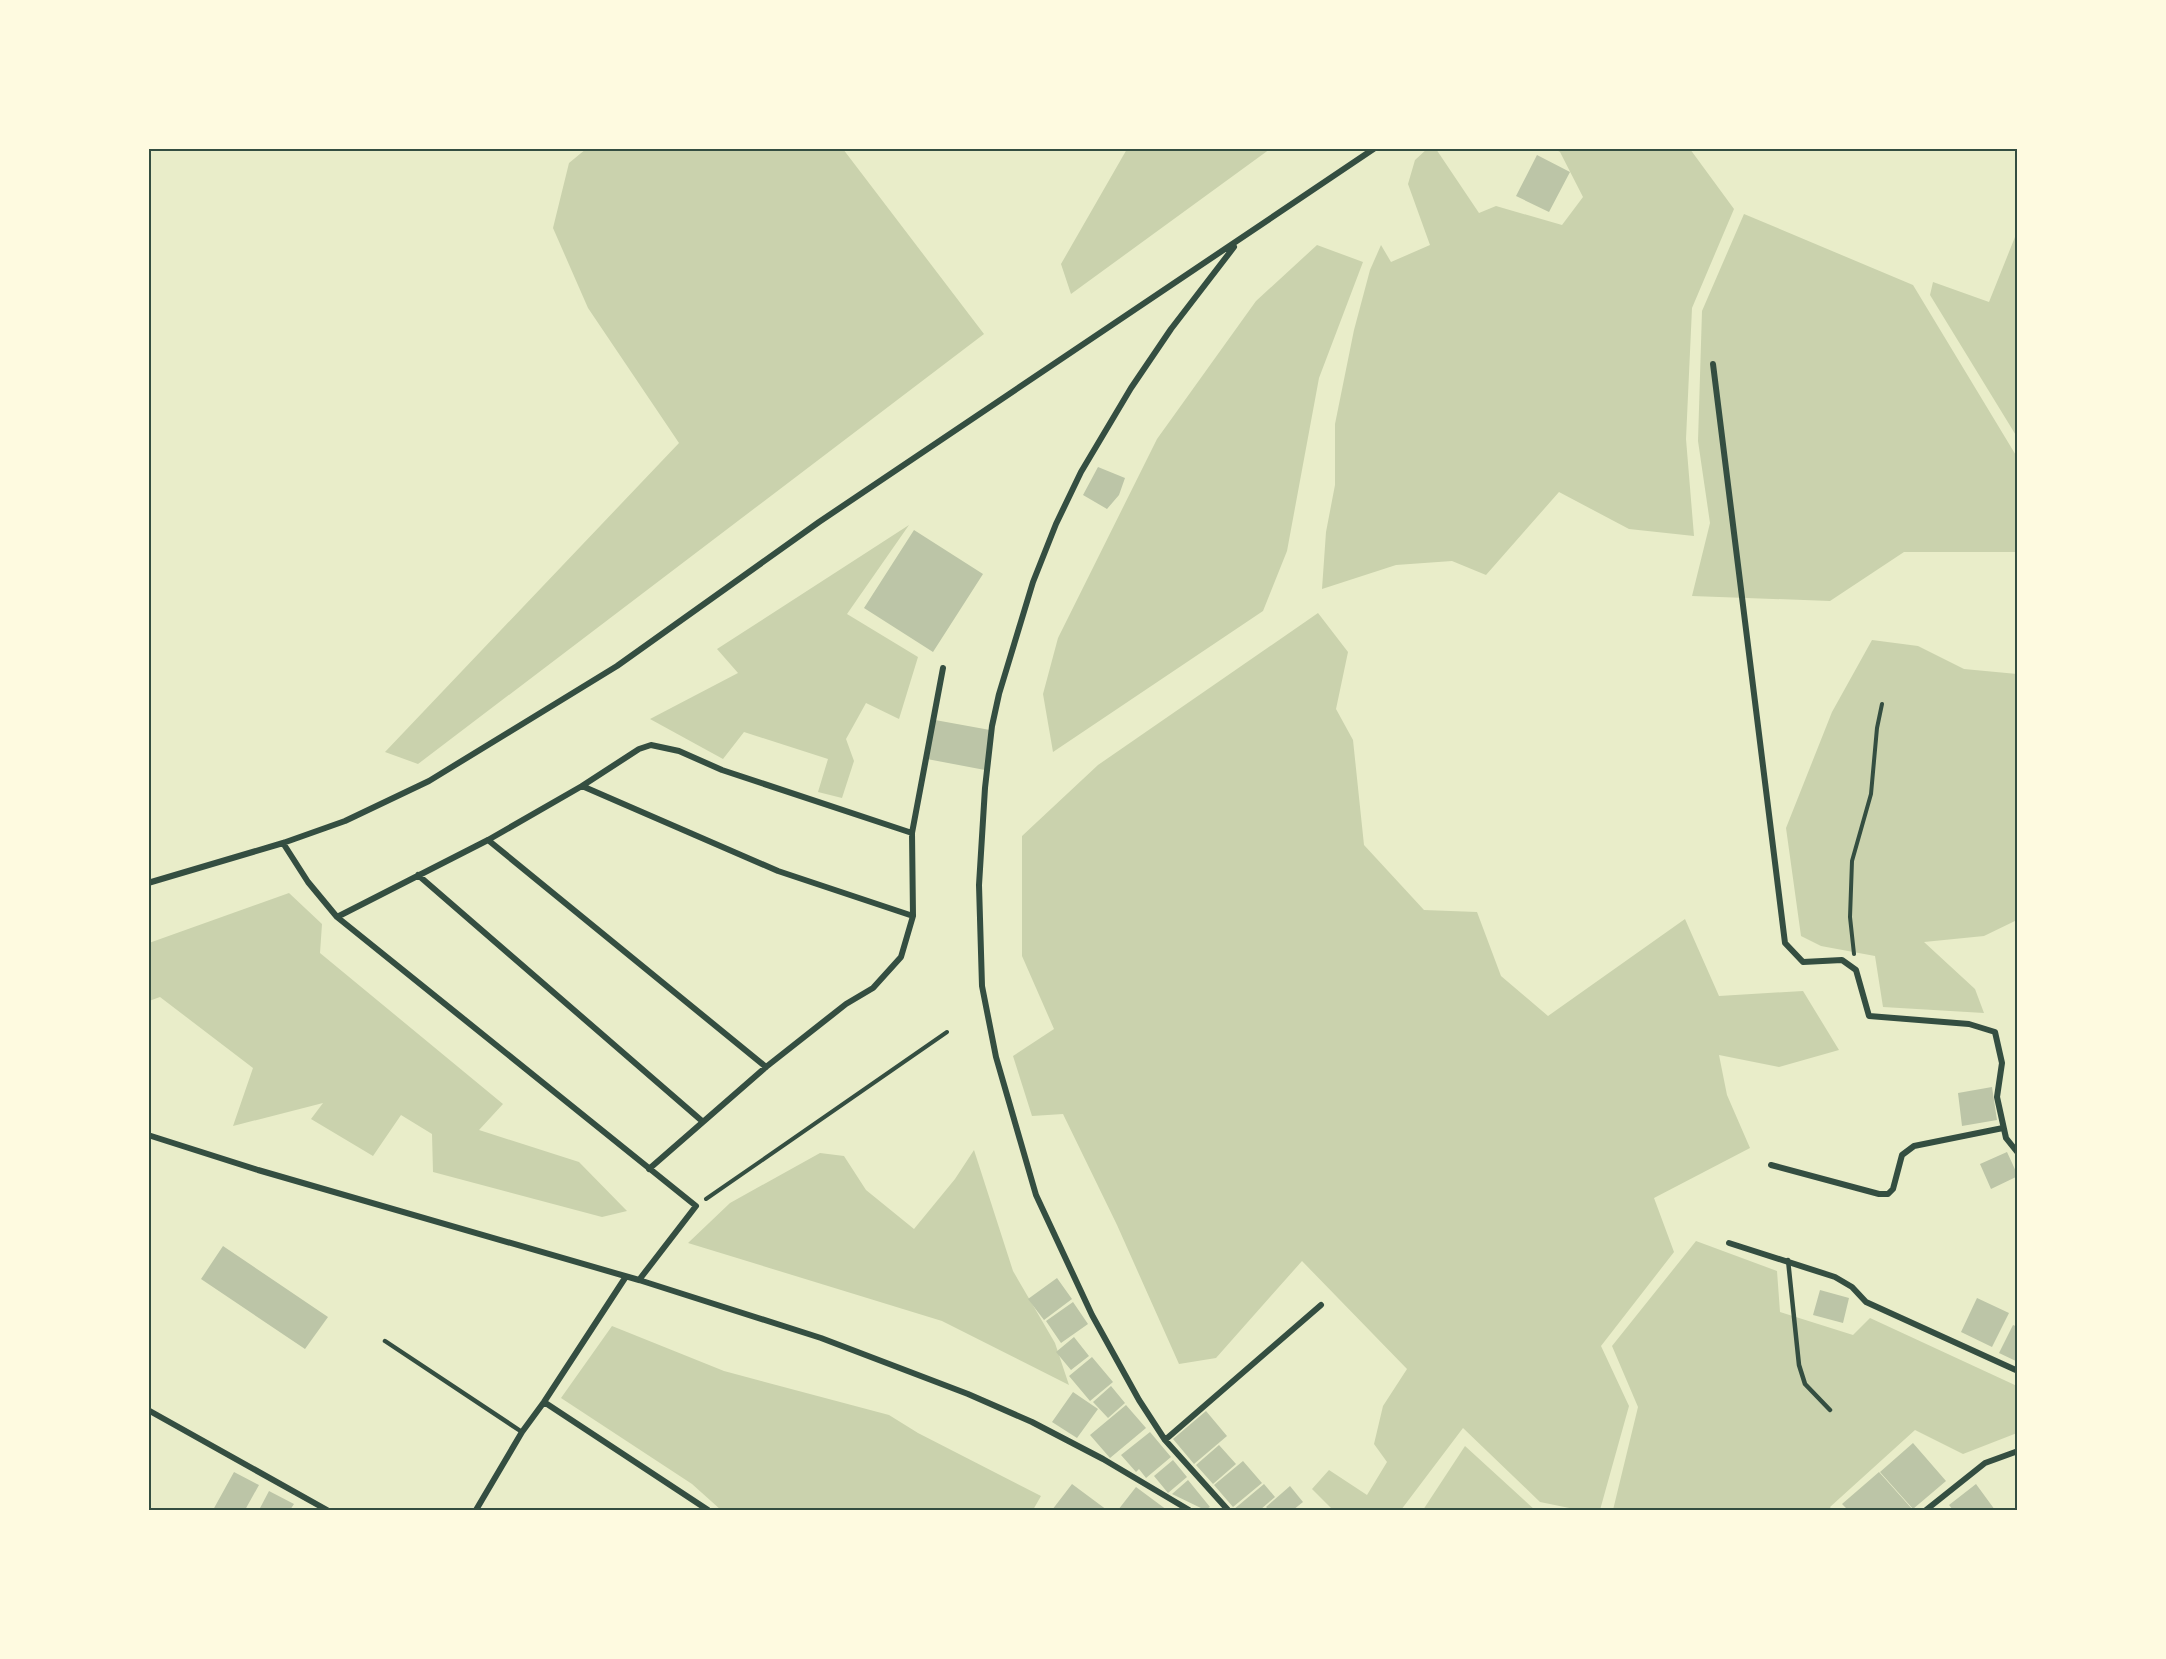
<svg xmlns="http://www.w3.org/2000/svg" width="2166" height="1659" font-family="'DM Sans',sans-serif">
  <rect width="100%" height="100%" fill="#e9edc9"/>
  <path fill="#cad2ad" d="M 1428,148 L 1436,149 L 1479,213 L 1496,206 L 1562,225 L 1583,197 L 1560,152 L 1553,148 L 1690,149 L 1734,209 L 1692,308 L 1686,439 L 1694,536 L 1629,529 L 1559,492 L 1486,575 L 1452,561 L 1396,565 L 1322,589 L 1326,532 L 1335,485 L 1335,424 L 1354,330 L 1370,270 L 1381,245 L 1391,262 L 1430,245 L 1408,184 L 1415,160 Z
    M 586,149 L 843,149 L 984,334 L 418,764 L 385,752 L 679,443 L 588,308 L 553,228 L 569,163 Z
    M 1127,149 L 1270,149 L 1071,294 L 1061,264 Z
    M 1744,214 L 1913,285 L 2017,457 L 2017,552 L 1904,552 L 1830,601 L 1692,596 L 1710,523 L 1698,441 L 1702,311 Z
    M 2017,232 L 2017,437 L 1930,295 L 1933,282 L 1989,302 Z
    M 1317,245 L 1363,262 L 1319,378 L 1287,551 L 1263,611 L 1053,752 L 1043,694 L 1058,638 L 1157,439 L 1256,301 Z
    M 909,525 L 847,614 L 918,657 L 899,719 L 866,703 L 846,739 L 854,761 L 842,798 L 818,792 L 828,759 L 744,732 L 723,759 L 650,719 L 738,673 L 717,649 Z
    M 1318,613 L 1348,652 L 1336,709 L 1353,740 L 1364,845 L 1424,910 L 1477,912 L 1501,976 L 1548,1016 L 1685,919 L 1719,996 L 1803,991 L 1839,1050 L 1779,1067 L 1719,1055 L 1727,1095 L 1750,1148 L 1654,1198 L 1674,1252 L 1601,1346 L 1629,1406 L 1600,1510 L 1579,1510 L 1540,1502 L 1463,1428 L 1401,1510 L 1333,1510 L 1312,1489 L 1329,1470 L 1367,1495 L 1387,1462 L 1374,1444 L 1383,1406 L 1407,1369 L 1302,1261 L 1216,1358 L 1179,1364 L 1117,1225 L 1063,1114 L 1032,1116 L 1013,1056 L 1054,1029 L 1022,956 L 1022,836 L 1098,765 Z
    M 1872,640 L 1918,646 L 1964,669 L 2017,674 L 2017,920 L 1984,936 L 1924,942 L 1975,989 L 1984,1013 L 1883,1007 L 1875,956 L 1821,946 L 1801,936 L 1786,828 L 1832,712 Z
    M 289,893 L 322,924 L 320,953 L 503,1104 L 479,1130 L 579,1162 L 627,1211 L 602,1217 L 433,1172 L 432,1134 L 401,1115 L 373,1156 L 311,1119 L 323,1103 L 233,1126 L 253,1068 L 160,997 L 149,1001 L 149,943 Z
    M 974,1150 L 1013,1271 L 1055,1343 L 1069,1385 L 942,1321 L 688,1243 L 730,1203 L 820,1153 L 844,1156 L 866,1190 L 914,1229 L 955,1179 Z
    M 1696,1241 L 1777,1271 L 1780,1312 L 1853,1335 L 1870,1318 L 2017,1386 L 2017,1433 L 1963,1454 L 1915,1430 L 1830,1507 L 1832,1510 L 1613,1510 L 1638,1407 L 1612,1346 Z
    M 612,1326 L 724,1371 L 889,1415 L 918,1433 L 1041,1496 L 1033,1510 L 721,1510 L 692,1484 L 561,1398 Z
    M 1465,1446 L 1535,1510 L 1423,1510 Z"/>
  <path fill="#bcc5a7" d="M 1537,155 L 1570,172 L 1549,212 L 1516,196 Z
    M 1098,467 L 1125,478 L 1119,495 L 1107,509 L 1083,495 Z
    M 914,530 L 983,574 L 933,652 L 864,608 Z
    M 935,720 L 990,730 L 985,770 L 927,759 Z
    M 1992,1087 L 1997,1120 L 1962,1126 L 1958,1093 Z
    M 2007,1152 L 2018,1176 L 1991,1189 L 1980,1164 Z
    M 223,1246 L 328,1317 L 305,1349 L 201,1279 Z
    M 1057,1278 L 1072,1299 L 1044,1320 L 1028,1299 Z
    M 1820,1290 L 1849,1298 L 1843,1323 L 1813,1315 Z
    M 1977,1298 L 2009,1313 L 1992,1347 L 1961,1332 Z
    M 1073,1302 L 1088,1324 L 1061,1343 L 1046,1321 Z
    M 2013,1325 L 2018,1327 L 2018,1362 L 1999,1353 Z
    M 1074,1337 L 1089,1356 L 1071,1370 L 1056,1352 Z
    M 1092,1357 L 1113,1382 L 1090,1401 L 1069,1376 Z
    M 1111,1386 L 1125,1403 L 1108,1418 L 1093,1402 Z
    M 1073,1392 L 1098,1409 L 1077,1438 L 1052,1422 Z
    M 1126,1405 L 1146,1428 L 1110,1458 L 1090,1435 Z
    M 1206,1411 L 1227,1436 L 1194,1464 L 1173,1439 Z
    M 1150,1432 L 1171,1457 L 1146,1478 L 1139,1469 L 1136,1472 L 1121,1455 Z
    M 1913,1443 L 1946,1481 L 1913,1509 L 1880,1472 Z
    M 1219,1445 L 1236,1464 L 1213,1484 L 1196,1465 Z
    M 1173,1460 L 1187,1477 L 1168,1493 L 1154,1476 Z
    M 1243,1461 L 1262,1483 L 1233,1507 L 1214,1485 Z
    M 234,1472 L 259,1485 L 245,1510 L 213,1510 Z
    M 1879,1472 L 1913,1510 L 1848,1510 L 1842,1504 Z
    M 1188,1480 L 1210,1507 L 1205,1510 L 1172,1494 Z
    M 1072,1484 L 1107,1510 L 1052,1510 Z
    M 1264,1484 L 1275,1497 L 1260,1510 L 1233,1510 Z
    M 1976,1484 L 1995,1510 L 1953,1510 L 1949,1505 Z
    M 1290,1486 L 1303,1502 L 1293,1510 L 1269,1510 L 1266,1507 Z
    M 1136,1487 L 1167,1510 L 1118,1510 Z
    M 269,1491 L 294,1504 L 290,1510 L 259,1510 Z"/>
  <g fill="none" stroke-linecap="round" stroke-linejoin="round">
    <path stroke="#344e41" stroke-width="4" d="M 1854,954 L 1850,917 L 1852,861 L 1871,794 L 1877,728 L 1882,704
      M 706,1199 L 947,1032"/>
    <path stroke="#344e41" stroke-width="4.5" d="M 1788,1260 L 1799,1365 L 1805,1384 L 1830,1410
      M 385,1341 L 522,1432"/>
    <path stroke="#344e41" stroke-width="6" d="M 1713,364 L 1785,943 L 1803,962 L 1842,960 L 1856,970 L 1869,1016 L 1969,1024 L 1995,1032 L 2002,1063 L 1997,1097 L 2006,1138 L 2018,1153
      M 582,786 L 778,871 L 913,916
      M 488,840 L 766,1067
      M 283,843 L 308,882 L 337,917 L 696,1206 L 639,1280
      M 418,875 L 702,1121
      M 148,883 L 283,843 L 345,821 L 429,781 L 617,666 L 819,522 L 1375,148
      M 337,917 L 488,840 L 582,786 L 639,749 L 651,745 L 679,751 L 722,770 L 912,833
      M 148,1135 L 258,1170 L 639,1280 L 821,1338 L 968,1394 L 1032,1422 L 1103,1459 L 1189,1510
      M 1771,1165 L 1879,1194 L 1888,1194 L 1893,1189 L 1902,1155 L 1914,1146 L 2003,1128
      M 649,1169 L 766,1067 L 846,1004 L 873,988 L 901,957 L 913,916 L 912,833 L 943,668
      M 1729,1243 L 1835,1277 L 1852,1287 L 1866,1302 L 2018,1371
      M 544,1402 L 708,1510
      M 148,1410 L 327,1510
      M 1165,1440 L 1321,1305
      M 476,1510 L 522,1432 L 544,1402 L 625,1278
      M 1228,1510 L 1165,1440 L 1139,1400 L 1092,1315 L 1036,1195 L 996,1057 L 982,986 L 979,885 L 985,788 L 992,726 L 999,694 L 1033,582 L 1056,524 L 1081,472 L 1131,388 L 1171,329 L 1234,247
      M 1926,1510 L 1985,1463 L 2018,1451"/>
  </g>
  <rect width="2166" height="1659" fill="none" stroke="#fefae0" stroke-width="300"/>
  <rect x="150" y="150" width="1866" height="1359" fill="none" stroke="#344e41" stroke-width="2"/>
</svg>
